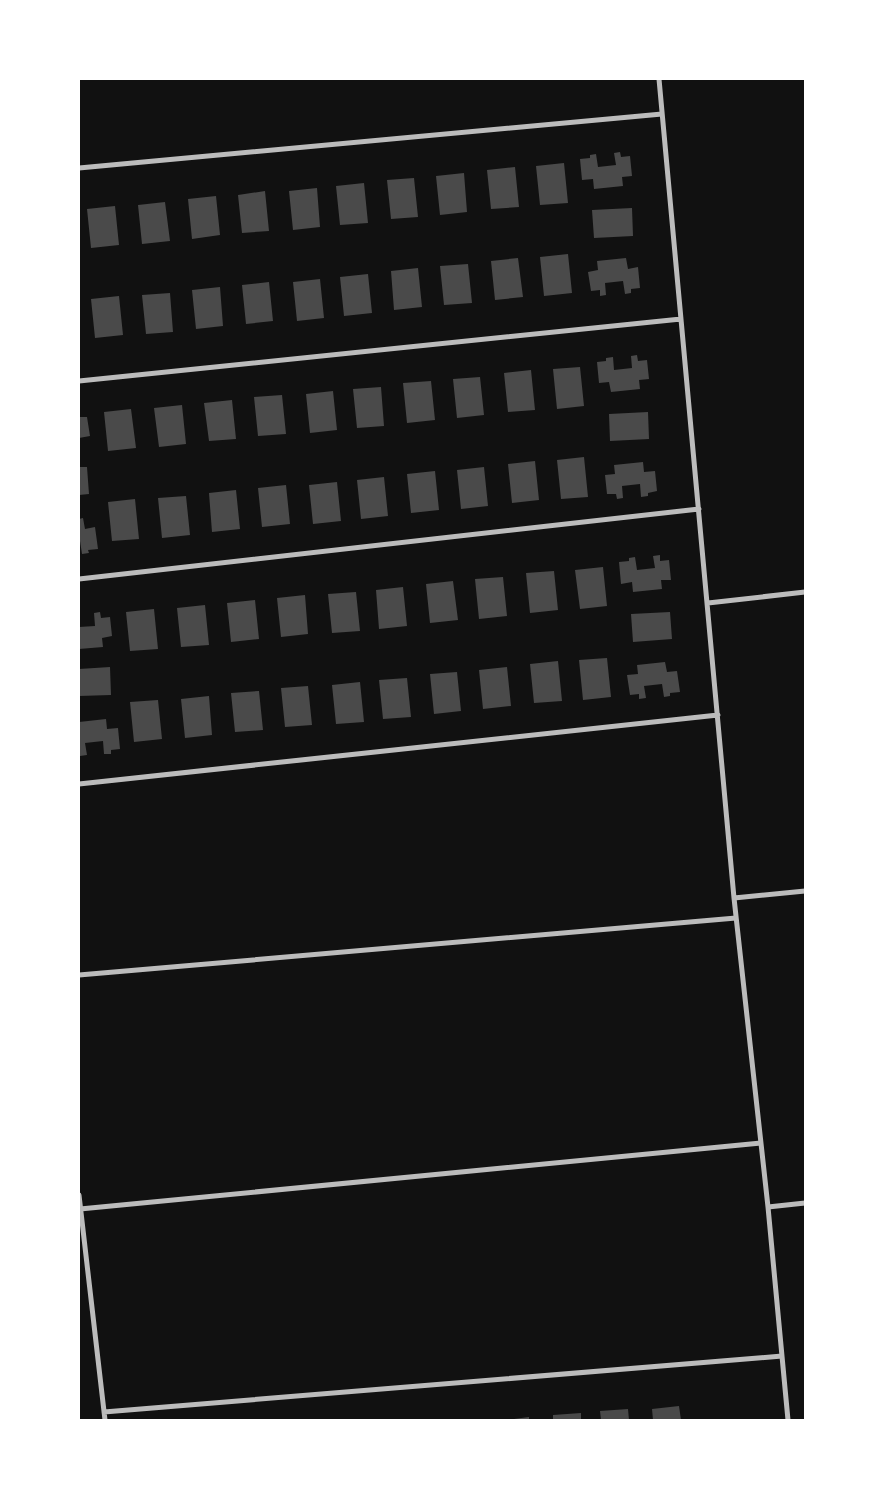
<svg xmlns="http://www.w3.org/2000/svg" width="884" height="1499" font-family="'Source Sans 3',sans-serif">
  <rect width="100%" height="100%" fill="#111"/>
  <path fill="#4a4a4a" d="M 620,152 L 621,157 L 630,156 L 632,176 L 622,177 L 623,186 L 594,189 L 593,179 L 582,180 L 580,159 L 590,158 L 590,155 L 596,154 L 598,167 L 616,165 L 614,153 Z
    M 564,163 L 568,203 L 540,205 L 536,166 Z
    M 515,167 L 519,207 L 491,209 L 487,170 Z
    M 464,173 L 467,212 L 440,215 L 436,176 Z
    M 414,178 L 418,217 L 391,219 L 387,180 Z
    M 364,183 L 368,223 L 340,225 L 336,186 Z
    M 317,188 L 320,227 L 293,230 L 289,191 Z
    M 265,191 L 269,231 L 242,233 L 238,195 Z
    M 216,196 L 220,235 L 192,239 L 188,199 Z
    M 165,202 L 170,241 L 142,244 L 138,205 Z
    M 115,206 L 119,245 L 91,248 L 87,209 Z
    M 632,208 L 633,236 L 594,238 L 592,210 Z
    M 568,254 L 572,293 L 544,296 L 540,257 Z
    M 518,258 L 523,297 L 495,300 L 491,261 Z
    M 626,258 L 628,269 L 638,267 L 640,288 L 631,289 L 631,293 L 625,294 L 623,281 L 605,283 L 606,295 L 600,296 L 600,290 L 591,291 L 588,272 L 598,270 L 597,261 Z
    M 468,264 L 472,303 L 444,305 L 440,266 Z
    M 418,268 L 422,307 L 394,310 L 391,271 Z
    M 368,274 L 372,313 L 344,316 L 340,277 Z
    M 320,279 L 324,318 L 297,321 L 293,282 Z
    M 269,282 L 273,321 L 246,324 L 242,285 Z
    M 220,287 L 223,326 L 196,329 L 192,290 Z
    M 170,293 L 173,332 L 146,334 L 142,295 Z
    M 119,296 L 123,335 L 95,338 L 91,299 Z
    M 637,355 L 638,361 L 647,360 L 649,379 L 639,380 L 640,389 L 611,392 L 609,382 L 599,383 L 597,362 L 606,361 L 606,358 L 613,357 L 614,370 L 632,368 L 631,356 Z
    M 580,367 L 584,406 L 557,409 L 553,369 Z
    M 531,370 L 535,410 L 508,412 L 504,373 Z
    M 480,377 L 484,415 L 457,418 L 453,379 Z
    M 431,381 L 435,420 L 407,423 L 403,383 Z
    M 381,387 L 384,426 L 357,428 L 353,389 Z
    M 333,391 L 337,430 L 310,433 L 306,394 Z
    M 282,395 L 286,434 L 258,436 L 254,397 Z
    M 232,400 L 236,439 L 209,441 L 204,403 Z
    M 182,405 L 186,444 L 159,447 L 154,408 Z
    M 131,409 L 136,448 L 108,451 L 104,412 Z
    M 648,412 L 649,439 L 610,441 L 609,414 Z
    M 79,417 L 87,417 L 90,436 L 79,438 Z
    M 584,457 L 588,497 L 561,499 L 557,460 Z
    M 535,461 L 539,500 L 512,503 L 508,464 Z
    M 643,462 L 644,472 L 655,471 L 657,491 L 648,493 L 648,496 L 641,497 L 640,484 L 622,486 L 623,498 L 617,499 L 616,494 L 607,494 L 605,475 L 615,474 L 614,465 Z
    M 79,467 L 87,467 L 89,494 L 79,495 Z
    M 484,467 L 488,506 L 461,509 L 457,470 Z
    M 435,471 L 439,510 L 411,513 L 407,474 Z
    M 384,477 L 388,516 L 361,519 L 357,480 Z
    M 337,482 L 341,521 L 313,524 L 309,485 Z
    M 286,485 L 290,524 L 262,527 L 258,488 Z
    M 236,490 L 240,529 L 212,532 L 209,493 Z
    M 186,496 L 190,535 L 162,538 L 158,498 Z
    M 135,499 L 139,539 L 112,541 L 108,502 Z
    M 83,518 L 85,529 L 95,527 L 98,549 L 88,550 L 89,553 L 82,554 L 80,541 L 79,541 L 79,519 Z
    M 660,555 L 660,561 L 669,560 L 671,580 L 661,580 L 662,589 L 633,592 L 632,582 L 621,584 L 619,562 L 629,561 L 629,558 L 635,557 L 637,570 L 655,568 L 653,556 Z
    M 603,567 L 607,606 L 580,609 L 575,570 Z
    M 554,571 L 558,610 L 530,613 L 526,573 Z
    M 503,577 L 507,616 L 479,619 L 475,579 Z
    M 453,581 L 458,620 L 430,623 L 426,584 Z
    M 403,587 L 407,626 L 379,629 L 376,590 Z
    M 356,592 L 360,631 L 332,633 L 328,594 Z
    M 305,595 L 308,634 L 281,637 L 277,598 Z
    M 255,600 L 259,639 L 231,642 L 227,603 Z
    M 205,605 L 209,645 L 181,647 L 177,608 Z
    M 154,609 L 158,649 L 130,651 L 126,612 Z
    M 100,612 L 101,618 L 110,617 L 112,636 L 102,638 L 103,647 L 79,649 L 79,627 L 95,626 L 94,613 Z
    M 670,612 L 672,639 L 633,642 L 631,614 Z
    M 607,658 L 611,697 L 583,700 L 579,660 Z
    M 558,661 L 562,701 L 534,703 L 530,664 Z
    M 665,662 L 667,672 L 677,671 L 680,692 L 670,693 L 670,696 L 664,697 L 662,684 L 644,686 L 646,698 L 639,699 L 639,694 L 630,695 L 627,675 L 638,674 L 637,665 Z
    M 110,667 L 111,695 L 79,696 L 79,669 Z
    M 507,667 L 511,706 L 483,709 L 479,670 Z
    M 457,672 L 461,711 L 434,714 L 430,674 Z
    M 407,678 L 411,717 L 383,719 L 379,680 Z
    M 360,682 L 364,722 L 336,724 L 332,685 Z
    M 308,686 L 312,725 L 285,727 L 281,688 Z
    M 259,691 L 263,730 L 235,732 L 231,693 Z
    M 209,696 L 212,735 L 185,738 L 181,699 Z
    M 158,700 L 162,739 L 134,742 L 130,702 Z
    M 106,719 L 107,729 L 118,728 L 120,749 L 111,750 L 111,754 L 104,754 L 103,741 L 85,743 L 87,755 L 80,756 L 79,722 Z
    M 679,1406 L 681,1420 L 653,1420 L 652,1409 Z
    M 628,1409 L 629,1420 L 601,1420 L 600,1411 Z
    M 581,1413 L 581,1420 L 553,1420 L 553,1415 Z
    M 529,1417 L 529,1420 L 514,1420 L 514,1419 Z"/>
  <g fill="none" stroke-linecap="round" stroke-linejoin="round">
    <path stroke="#bcbcbc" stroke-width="5" d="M 659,79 L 734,898 L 768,1207 L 788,1420
      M 79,168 L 662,114
      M 79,381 L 681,319
      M 79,579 L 699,509
      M 708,603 L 805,592
      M 79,784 L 718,715
      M 734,898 L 805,891
      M 79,975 L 736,918
      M 79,1195 L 105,1420
      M 768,1207 L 805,1203
      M 80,1209 L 761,1143
      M 104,1412 L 782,1356"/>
  </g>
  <rect width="884" height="1499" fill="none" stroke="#ffffff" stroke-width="160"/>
</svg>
